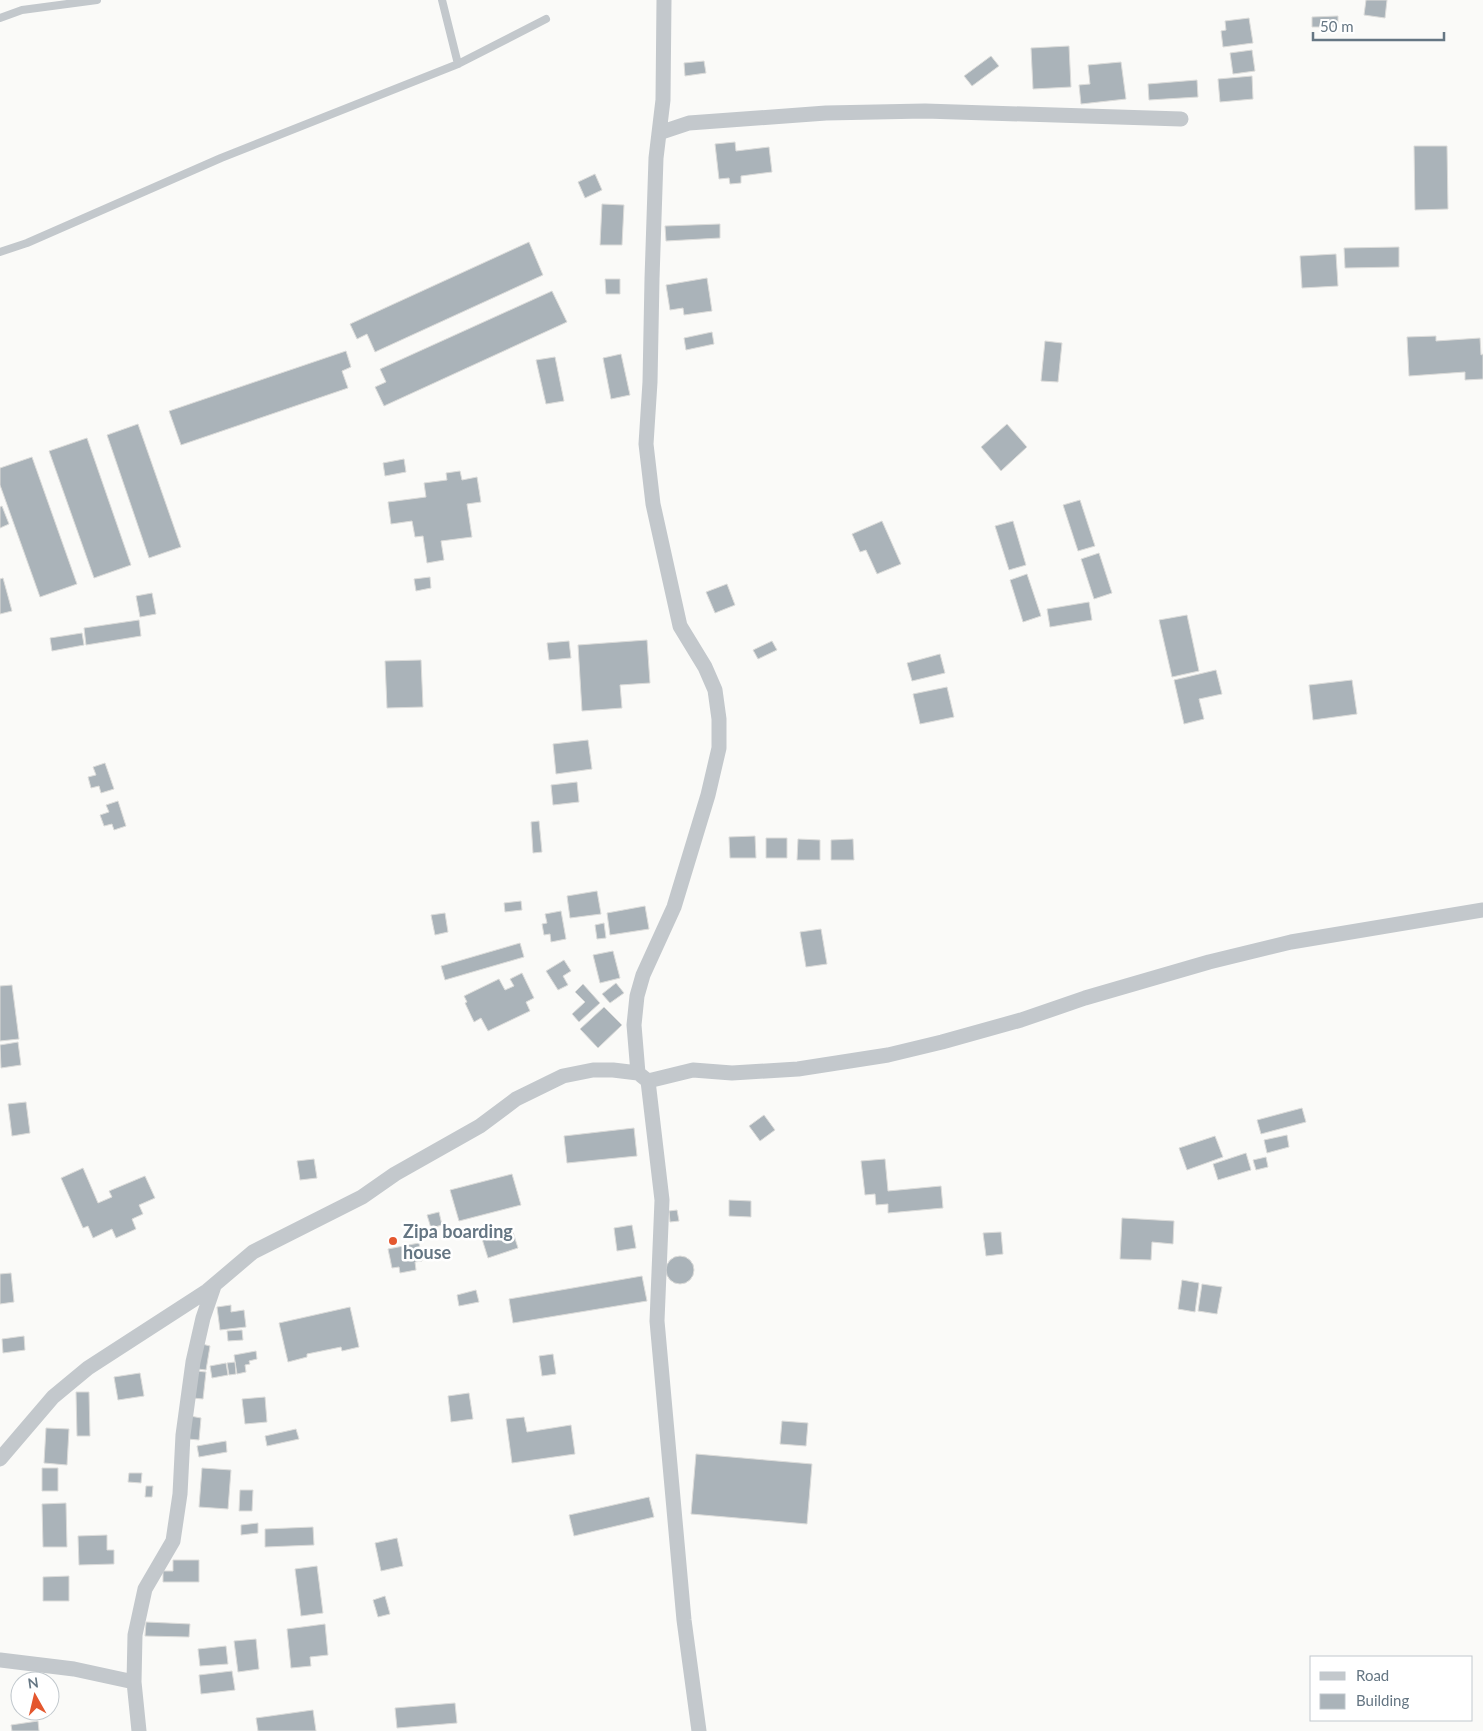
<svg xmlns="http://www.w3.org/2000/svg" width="1483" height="1731" font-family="Lato,sans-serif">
  <rect width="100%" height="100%" fill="#fafaf8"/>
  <path fill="#aab3b9" stroke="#dcdcda" d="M 1366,0 L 1387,0 L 1385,18 L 1364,15 Z
    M 1338,16 L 1338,27 L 1312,27 L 1312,17 Z
    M 1249,18 L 1253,43 L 1223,47 L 1221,31 L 1226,30 L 1225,21 Z
    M 1069,46 L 1071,87 L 1033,89 L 1031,48 Z
    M 1252,50 L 1255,71 L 1233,74 L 1230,53 Z
    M 991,56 L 999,66 L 972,86 L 964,76 Z
    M 704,61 L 706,73 L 685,76 L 684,63 Z
    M 1121,62 L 1126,99 L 1081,104 L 1079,85 L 1090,84 L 1088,65 Z
    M 1252,76 L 1253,99 L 1220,102 L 1218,79 Z
    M 1197,80 L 1198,97 L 1149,100 L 1148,84 Z
    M 735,142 L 736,151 L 769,147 L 772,172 L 741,176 L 741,183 L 730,184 L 729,178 L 719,179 L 715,144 Z
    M 1414,146 L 1447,146 L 1448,209 L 1415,210 Z
    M 595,174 L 602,190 L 585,198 L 578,182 Z
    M 602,204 L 624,205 L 622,245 L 600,245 Z
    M 720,224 L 720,238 L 666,241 L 665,226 Z
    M 529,242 L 543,275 L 375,352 L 367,334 L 357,339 L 350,324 Z
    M 1399,247 L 1399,267 L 1345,268 L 1344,248 Z
    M 1336,254 L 1338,286 L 1302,288 L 1300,256 Z
    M 707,278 L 712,311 L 684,315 L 683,308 L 670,310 L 666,285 Z
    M 605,279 L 620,279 L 620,294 L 606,294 Z
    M 552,291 L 567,322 L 384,406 L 375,387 L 386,382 L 380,369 Z
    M 712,332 L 714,344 L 686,350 L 684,338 Z
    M 1436,336 L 1436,341 L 1480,338 L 1481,355 L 1483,354 L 1483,379 L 1465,380 L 1465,372 L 1409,376 L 1407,337 Z
    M 1045,341 L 1062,343 L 1058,382 L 1041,381 Z
    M 346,351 L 351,367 L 342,371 L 348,388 L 181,445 L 169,411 Z
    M 621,354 L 630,395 L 611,399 L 603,358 Z
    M 555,357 L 564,401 L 546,404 L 536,360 Z
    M 138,424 L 181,547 L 149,558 L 107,435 Z
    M 1007,424 L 1027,447 L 1001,471 L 981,447 Z
    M 87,438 L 131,565 L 94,578 L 49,451 Z
    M 32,457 L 77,584 L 40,597 L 0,485 L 0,468 Z
    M 404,459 L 406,472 L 385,476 L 383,463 Z
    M 460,471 L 462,480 L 477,477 L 481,502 L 467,504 L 472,537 L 441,541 L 444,560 L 427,563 L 423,536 L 415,537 L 412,521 L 391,524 L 388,502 L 426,497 L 424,483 L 447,480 L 446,473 Z
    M 1080,500 L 1095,546 L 1078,551 L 1063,505 Z
    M 2,506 L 9,524 L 0,528 L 0,507 Z
    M 882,521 L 901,564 L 877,574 L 866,550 L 860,552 L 852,534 Z
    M 1013,521 L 1026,565 L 1009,570 L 995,526 Z
    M 1099,553 L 1112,593 L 1094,599 L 1081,559 Z
    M 1027,574 L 1041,616 L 1023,622 L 1010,580 Z
    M 430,577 L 431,588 L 416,591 L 414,579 Z
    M 3,578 L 12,611 L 0,614 L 0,579 Z
    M 727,584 L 735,605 L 715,613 L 706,592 Z
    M 152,593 L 156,614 L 140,617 L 136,596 Z
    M 1089,602 L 1092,620 L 1050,627 L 1047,609 Z
    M 1187,615 L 1199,671 L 1172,677 L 1159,620 Z
    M 139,620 L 141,636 L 86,645 L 84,628 Z
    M 82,633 L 84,645 L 52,651 L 50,638 Z
    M 647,640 L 650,683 L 620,685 L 622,708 L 582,711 L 578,645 Z
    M 569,641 L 571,658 L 549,660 L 547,643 Z
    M 772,641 L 777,650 L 758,659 L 753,650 Z
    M 940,654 L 945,673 L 912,681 L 907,663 Z
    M 421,660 L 423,707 L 387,708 L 385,661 Z
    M 1216,670 L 1222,694 L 1199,699 L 1204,719 L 1184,724 L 1174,680 Z
    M 1352,680 L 1357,714 L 1313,720 L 1309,685 Z
    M 947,687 L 954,717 L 920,724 L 913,694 Z
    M 588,740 L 592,769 L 556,774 L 553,744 Z
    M 105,763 L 114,789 L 101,793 L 99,786 L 91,788 L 88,777 L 96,775 L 93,767 Z
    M 577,782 L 579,802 L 553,805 L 551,785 Z
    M 118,801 L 126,826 L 114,830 L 112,824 L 104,826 L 100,815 L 109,812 L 106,805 Z
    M 539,821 L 542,852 L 533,853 L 531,822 Z
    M 755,836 L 756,858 L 730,858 L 729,837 Z
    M 766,838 L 787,838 L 787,858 L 766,858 Z
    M 798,839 L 820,840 L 820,860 L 797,860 Z
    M 853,839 L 854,860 L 831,860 L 831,840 Z
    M 597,891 L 601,914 L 570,918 L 567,896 Z
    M 521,901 L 522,910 L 505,912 L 504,903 Z
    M 645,906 L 649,929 L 610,935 L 607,913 Z
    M 561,911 L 566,939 L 551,942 L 550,934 L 544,935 L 542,924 L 547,923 L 545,914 Z
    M 445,913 L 448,932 L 435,935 L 431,915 Z
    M 604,923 L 606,938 L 597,939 L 595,925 Z
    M 821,929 L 827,964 L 806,967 L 800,932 Z
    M 520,943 L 524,957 L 445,980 L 441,966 Z
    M 613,951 L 620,978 L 600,983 L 593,955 Z
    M 564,960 L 571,971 L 563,976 L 568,985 L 558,990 L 546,971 Z
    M 522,973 L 534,998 L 526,1002 L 530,1011 L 488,1031 L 481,1018 L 474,1022 L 465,1003 L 467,1002 L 464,996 L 499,979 L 505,990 L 514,986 L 510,979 Z
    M 616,983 L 624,993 L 610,1003 L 602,994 Z
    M 583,984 L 600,1003 L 579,1022 L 572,1014 L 585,1002 L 575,992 Z
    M 12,985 L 19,1039 L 0,1041 L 0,986 Z
    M 604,1007 L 622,1025 L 598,1048 L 580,1029 Z
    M 18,1042 L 21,1065 L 1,1068 L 0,1045 Z
    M 26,1102 L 30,1133 L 12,1136 L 8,1104 Z
    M 1302,1108 L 1306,1122 L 1261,1134 L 1257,1120 Z
    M 764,1115 L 775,1130 L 760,1141 L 749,1126 Z
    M 634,1128 L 637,1156 L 567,1163 L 564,1136 Z
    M 1287,1135 L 1289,1147 L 1267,1153 L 1264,1140 Z
    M 1215,1136 L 1223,1157 L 1187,1170 L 1179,1148 Z
    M 1246,1153 L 1251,1170 L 1218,1180 L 1213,1164 Z
    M 1266,1157 L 1268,1167 L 1256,1170 L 1253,1160 Z
    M 314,1159 L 317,1178 L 300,1180 L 297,1161 Z
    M 885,1159 L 888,1191 L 941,1186 L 943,1208 L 888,1213 L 888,1204 L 876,1205 L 875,1194 L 865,1195 L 861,1161 Z
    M 83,1168 L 98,1203 L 112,1197 L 109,1191 L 145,1176 L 155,1198 L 139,1205 L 143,1214 L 132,1219 L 136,1229 L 116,1238 L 112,1229 L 93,1238 L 88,1226 L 83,1228 L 61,1178 Z
    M 512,1174 L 521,1205 L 459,1221 L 450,1190 Z
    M 729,1200 L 751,1201 L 751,1217 L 729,1216 Z
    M 677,1210 L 679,1221 L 670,1222 L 669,1211 Z
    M 439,1212 L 442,1225 L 431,1228 L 427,1215 Z
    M 1122,1218 L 1174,1221 L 1173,1244 L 1152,1242 L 1151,1260 L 1120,1259 Z
    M 632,1225 L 636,1248 L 617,1251 L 614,1228 Z
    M 512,1229 L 518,1248 L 488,1258 L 482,1239 Z
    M 1001,1232 L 1003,1254 L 986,1256 L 983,1233 Z
    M 419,1243 L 422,1261 L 415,1262 L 416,1270 L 400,1273 L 399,1267 L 392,1268 L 388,1249 Z
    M666 1270a14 14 0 1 1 28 0a14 14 0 1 1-28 0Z
    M 11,1273 L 14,1302 L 0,1304 L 0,1274 Z
    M 642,1276 L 647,1301 L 513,1323 L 509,1299 Z
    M 1182,1280 L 1199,1283 L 1195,1312 L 1178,1309 Z
    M 1202,1284 L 1222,1287 L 1217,1314 L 1198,1311 Z
    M 476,1290 L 479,1302 L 459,1306 L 457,1295 Z
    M 231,1305 L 231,1312 L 244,1310 L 246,1327 L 220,1330 L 217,1307 Z
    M 350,1307 L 359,1347 L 342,1351 L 341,1347 L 307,1354 L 307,1357 L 288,1362 L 279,1323 Z
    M 242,1330 L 243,1340 L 228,1341 L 227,1331 Z
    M 24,1336 L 25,1350 L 3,1353 L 2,1339 Z
    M 202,1344 L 210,1346 L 206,1370 L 198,1369 Z
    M 256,1351 L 257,1359 L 249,1361 L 250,1364 L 245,1365 L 246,1372 L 237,1374 L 234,1355 Z
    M 553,1354 L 556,1374 L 542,1376 L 539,1356 Z
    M 235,1362 L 236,1374 L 229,1375 L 227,1363 Z
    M 226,1363 L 228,1375 L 212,1378 L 210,1366 Z
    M 196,1371 L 206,1372 L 203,1399 L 193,1398 Z
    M 140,1373 L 144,1396 L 118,1400 L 114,1377 Z
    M 76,1392 L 89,1392 L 90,1436 L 77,1436 Z
    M 469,1393 L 473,1419 L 451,1422 L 448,1396 Z
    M 265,1397 L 267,1422 L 245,1424 L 242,1399 Z
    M 190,1416 L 201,1418 L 199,1440 L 188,1439 Z
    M 524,1417 L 527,1432 L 571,1425 L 575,1454 L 512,1463 L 506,1419 Z
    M 782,1421 L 808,1423 L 806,1446 L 780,1444 Z
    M 46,1428 L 69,1429 L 67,1465 L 44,1463 Z
    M 296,1429 L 299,1439 L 267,1446 L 265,1436 Z
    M 226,1441 L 227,1452 L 199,1457 L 197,1446 Z
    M 696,1454 L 812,1464 L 807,1524 L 691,1514 Z
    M 42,1468 L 58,1468 L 58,1491 L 42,1491 Z
    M 202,1468 L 231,1470 L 228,1509 L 199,1507 Z
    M 129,1473 L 142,1473 L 141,1483 L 128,1482 Z
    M 146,1486 L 153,1486 L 152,1497 L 145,1497 Z
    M 240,1490 L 253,1490 L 252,1511 L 239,1511 Z
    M 649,1497 L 654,1517 L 574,1536 L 569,1515 Z
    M 66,1503 L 67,1547 L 43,1547 L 42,1504 Z
    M 258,1523 L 258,1533 L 241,1535 L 241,1525 Z
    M 313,1527 L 314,1545 L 265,1547 L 265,1529 Z
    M 107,1535 L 107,1550 L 114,1550 L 114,1564 L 79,1565 L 78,1536 Z
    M 397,1538 L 403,1566 L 381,1571 L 375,1543 Z
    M 173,1560 L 199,1560 L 199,1582 L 163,1582 L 163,1571 L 173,1571 Z
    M 317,1566 L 323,1613 L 301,1616 L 295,1569 Z
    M 69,1576 L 69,1601 L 43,1601 L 43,1577 Z
    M 385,1596 L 390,1614 L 378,1617 L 373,1600 Z
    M 146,1622 L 190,1624 L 189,1637 L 145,1636 Z
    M 325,1624 L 328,1655 L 310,1657 L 311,1666 L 291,1668 L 287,1629 Z
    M 256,1639 L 259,1669 L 238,1672 L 234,1641 Z
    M 226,1646 L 228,1664 L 200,1666 L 198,1649 Z
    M 232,1671 L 235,1690 L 201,1694 L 199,1675 Z
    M 455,1703 L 457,1723 L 397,1728 L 395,1708 Z
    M 313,1710 L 316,1731 L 258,1731 L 256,1718 Z
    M 38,1721 L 39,1731 L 12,1731 L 11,1725 Z"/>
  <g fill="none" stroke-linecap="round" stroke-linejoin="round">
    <path stroke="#c3c8cc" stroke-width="8" d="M 442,0 L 458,64
      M 0,18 L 22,10 L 97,0
      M 0,252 L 27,243 L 221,158 L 458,64 L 546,19"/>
    <path stroke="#c3c8cc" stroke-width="15" d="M 659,133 L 689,123 L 826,113 L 925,111 L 1181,119
      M 638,1073 L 634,1025 L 637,996 L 643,975 L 674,907 L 708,795 L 719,748 L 719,719 L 715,690 L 705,667 L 680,626 L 653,504 L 646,444 L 650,382 L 652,279 L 656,158 L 663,100 L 664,0
      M 648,1081 L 693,1070 L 732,1073 L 798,1069 L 888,1055 L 942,1042 L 1021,1020 L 1085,998 L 1209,962 L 1291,942 L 1483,910
      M 0,1459 L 53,1397 L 88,1368 L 207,1291 L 253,1252 L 362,1197 L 395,1174 L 480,1126 L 516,1099 L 563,1076 L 593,1070 L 613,1070 L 638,1073 L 648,1081 L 662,1200 L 657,1321 L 684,1620 L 699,1731
      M 0,1660 L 74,1669 L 134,1682
      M 139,1731 L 134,1682 L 135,1635 L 145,1589 L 173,1541 L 180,1494 L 183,1435 L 193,1362 L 203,1318 L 214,1286"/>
  </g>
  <circle fill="#e4572e" stroke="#fff" stroke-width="2" cx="393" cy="1241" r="5"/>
  <g text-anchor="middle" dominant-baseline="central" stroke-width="5" stroke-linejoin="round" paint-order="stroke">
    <g font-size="18" font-weight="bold" fill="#657683" stroke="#fff" text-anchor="start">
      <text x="403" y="1231">Zipa boarding<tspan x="403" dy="21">house</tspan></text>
    </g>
  </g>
  <rect x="1310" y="1656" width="162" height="65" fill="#ffffff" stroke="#c1c8cd"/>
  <rect x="1320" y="1672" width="25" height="8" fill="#c3c8cc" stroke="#c1c8cd"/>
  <text x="1356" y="1681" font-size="15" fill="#657683">Road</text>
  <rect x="1320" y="1694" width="25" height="15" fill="#aab3b9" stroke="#c1c8cd"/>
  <text x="1356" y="1706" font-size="15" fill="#657683">Building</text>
  <g transform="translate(35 1696) rotate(352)"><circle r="24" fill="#ffffff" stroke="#c1c8cd"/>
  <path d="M0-4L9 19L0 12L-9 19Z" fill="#e4572e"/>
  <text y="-8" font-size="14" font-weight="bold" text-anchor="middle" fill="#657683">N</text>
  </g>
  <path d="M1313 32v8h131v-8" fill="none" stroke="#657683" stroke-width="2.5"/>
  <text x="1320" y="32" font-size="15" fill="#657683" stroke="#ffffff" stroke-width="4" paint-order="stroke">50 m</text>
</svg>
